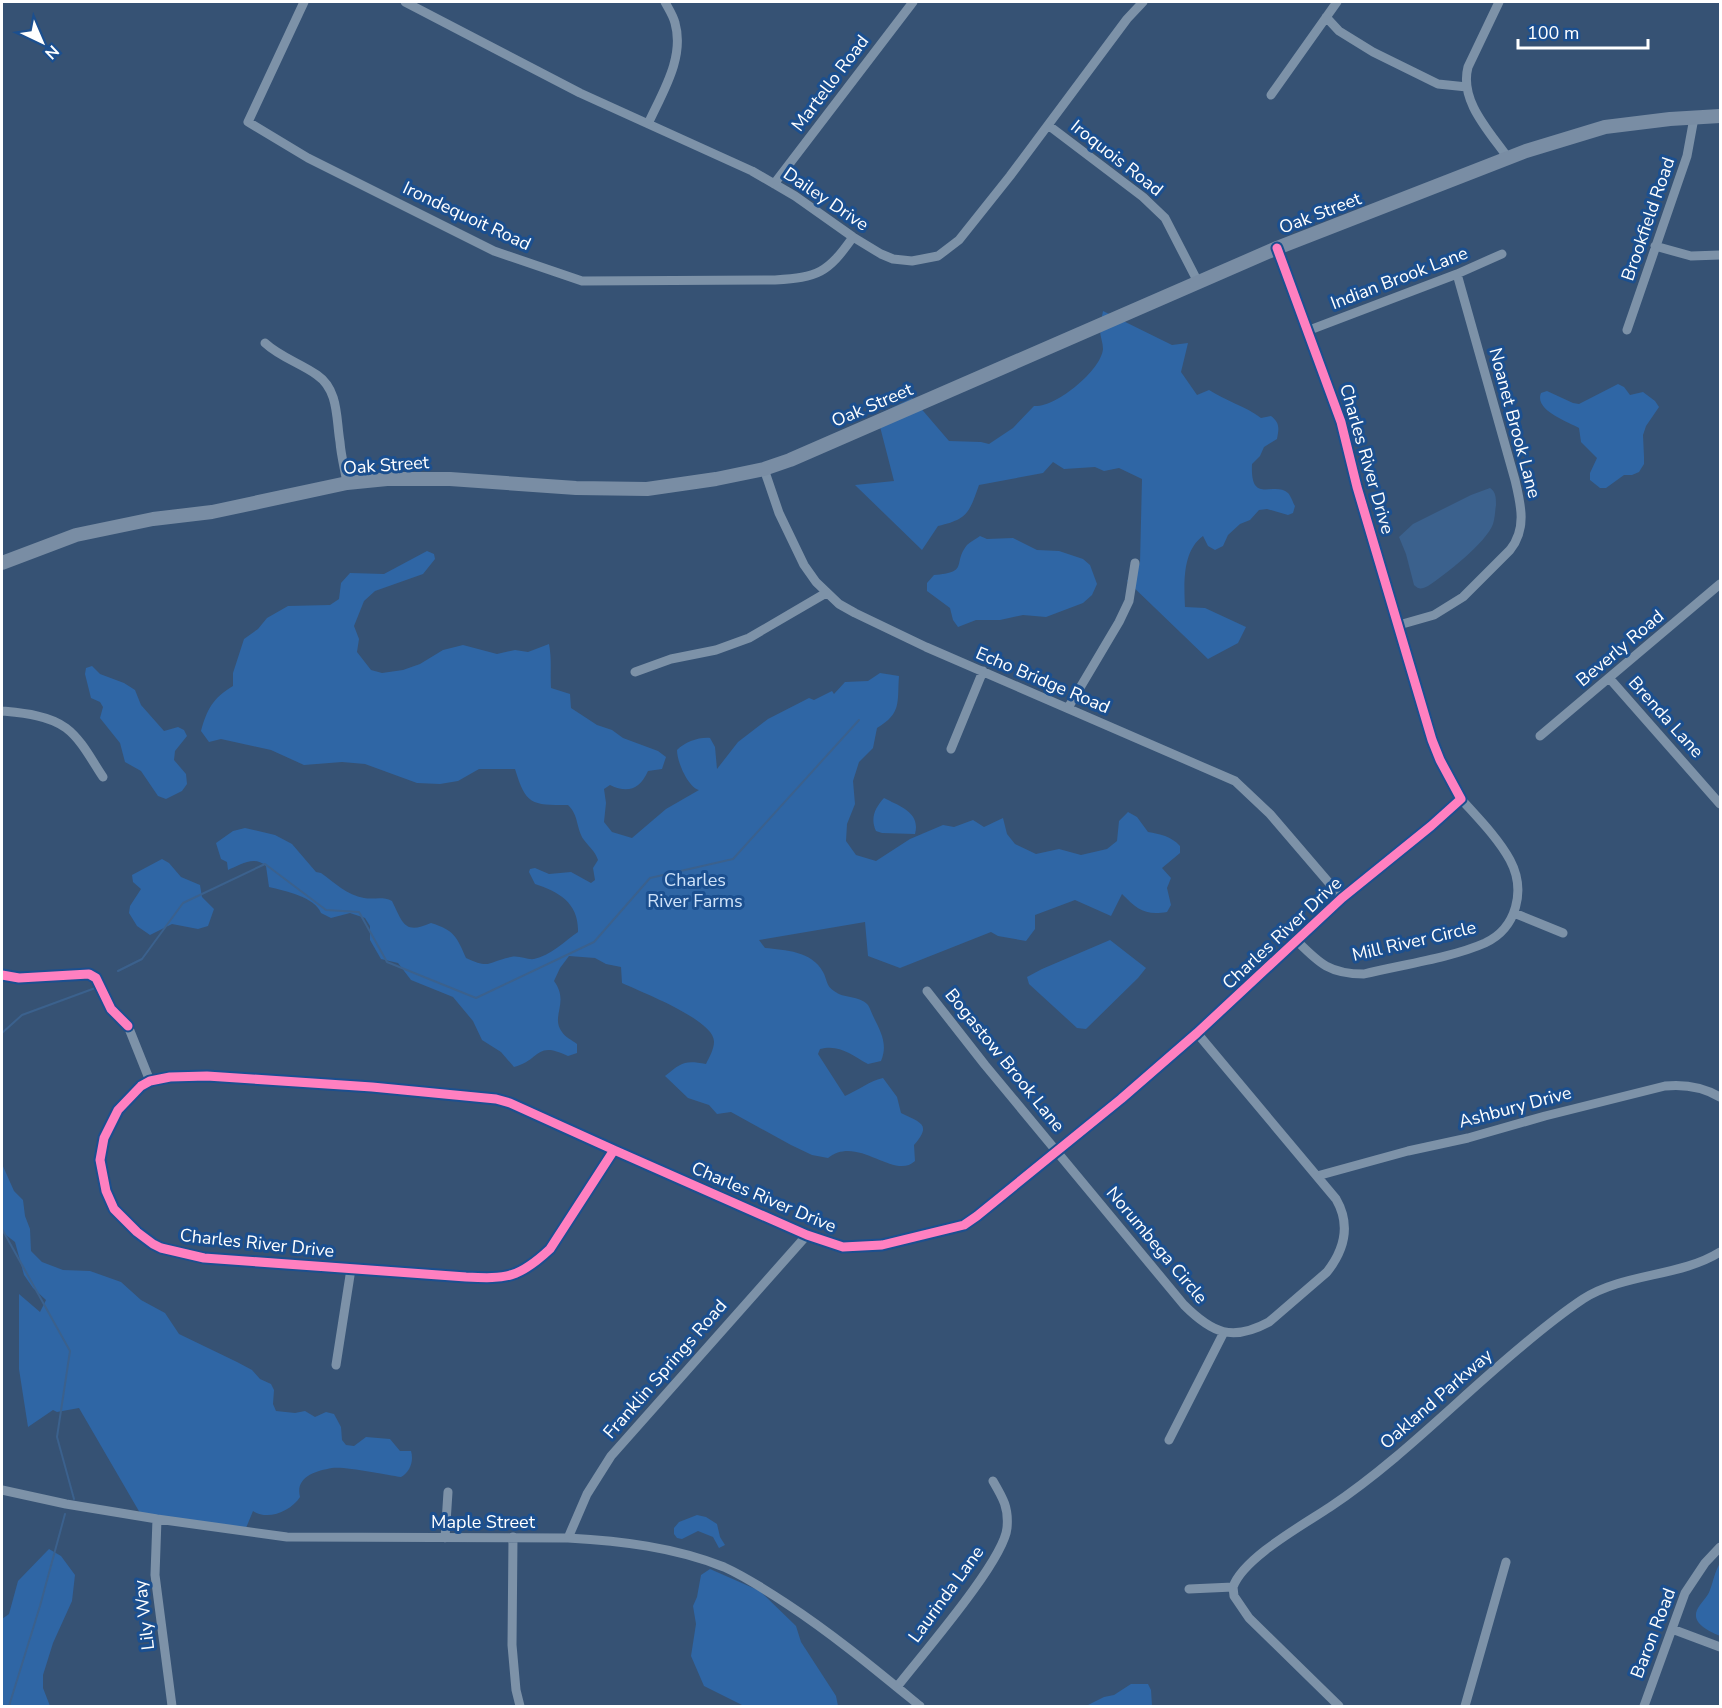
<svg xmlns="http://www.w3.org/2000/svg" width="1722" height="1708" font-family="'Nunito Sans',sans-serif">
  <rect width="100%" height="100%" fill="#365274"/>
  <path fill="#2f66a5" d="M 1103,311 L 1172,345 L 1188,343 L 1181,372 L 1197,395 L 1209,390 C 1226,401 1245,406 1261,418 L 1271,416 C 1280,423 1279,428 1277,439 L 1264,447 L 1260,456 L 1252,464 C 1250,506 1274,480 1288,493 C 1291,496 1293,503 1295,506 L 1293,513 L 1288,515 L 1267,509 L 1259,510 L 1250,520 L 1240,524 L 1228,535 L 1223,546 L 1215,550 L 1208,546 L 1203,536 C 1182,551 1184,584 1185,607 L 1205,608 L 1246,627 L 1238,643 L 1208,659 L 1127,581 L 1140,563 L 1142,479 L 1119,468 L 1104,471 L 1095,467 L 1064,469 L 1053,462 L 1043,473 L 979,485 C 969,513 968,519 938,526 L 922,550 L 855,485 L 894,481 L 877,415 L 912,398 L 949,441 L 981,442 L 989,444 L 1013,428 L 1034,406 C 1055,408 1101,371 1103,349 C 1103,343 1100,336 1100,330 C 1100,324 1102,317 1103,311 Z
    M 1618,384 L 1624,387 L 1630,395 L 1643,392 L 1655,401 L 1659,407 L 1646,426 L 1643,435 L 1644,457 L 1644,464 L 1639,472 L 1632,475 L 1624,475 L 1606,488 L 1600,488 L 1590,480 L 1590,473 L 1597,458 L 1581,442 L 1579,428 C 1567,421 1534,410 1541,393 L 1547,391 L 1573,403 L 1579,404 Z
    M 980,536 L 987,539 L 1013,538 L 1037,550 L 1059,551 L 1083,559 L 1090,565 L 1097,584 L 1092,595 L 1083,603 L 1046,617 L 1023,615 L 1000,620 L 976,620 L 958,627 L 953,620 L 950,608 L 927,591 L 927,583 L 934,575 C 970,572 952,564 967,545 C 970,542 976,539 980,536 Z
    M 427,551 L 434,554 L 435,559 L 423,574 L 375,591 L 364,601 L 354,626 L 359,639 L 357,652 L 371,670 L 382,673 L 403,670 L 420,664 L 443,650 L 463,645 L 497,654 L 515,650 L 528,652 L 549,644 C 552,660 550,672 551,688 L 570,694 L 571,708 L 597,725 L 612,730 L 623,738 L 658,751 L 666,757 L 662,769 L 648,771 C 640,789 628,794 610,785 L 604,789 L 606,803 L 604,822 L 612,832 L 632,838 L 666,809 L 699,790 C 688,787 677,762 677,750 C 685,742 699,737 710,738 L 715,747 L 717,769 L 738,742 L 768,719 L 809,698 L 814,700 L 832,691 L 834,694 L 845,682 L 868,681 L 880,673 L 899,676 C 897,703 902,713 877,728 L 873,748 L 859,762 L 853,781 L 855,804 L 847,824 L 846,841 L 856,855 L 876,861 L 910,839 L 943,825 L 954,827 L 973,820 L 984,827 L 1003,818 L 1007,834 L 1015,844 L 1036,854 L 1059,849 L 1081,855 L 1107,849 L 1117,841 L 1119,821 L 1128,812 L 1137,817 L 1148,832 C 1160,834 1171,836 1180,846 L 1180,853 L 1162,868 L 1171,878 L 1167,888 L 1171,905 L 1167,912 C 1145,916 1137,909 1122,894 L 1111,916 L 1075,900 L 1035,915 L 1035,929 L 1026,941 L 998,936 L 991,932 L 900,968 L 868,956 L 865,922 L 759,940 L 765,948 C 785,950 812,951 823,972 C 827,979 826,986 834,991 C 844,999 859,995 868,1005 C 870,1008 872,1014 874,1018 C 881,1032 888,1045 881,1061 L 868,1064 C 851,1055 840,1044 820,1049 L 818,1054 L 845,1096 C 857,1091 871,1080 883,1078 L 897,1097 L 901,1113 C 921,1123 932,1124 914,1145 L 915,1161 C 894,1181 858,1134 828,1158 L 812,1155 L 791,1145 L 731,1112 L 717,1114 L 709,1105 L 688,1098 L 665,1076 C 682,1062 685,1060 706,1064 C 709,1058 714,1049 714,1042 C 715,1020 641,992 622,983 L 621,967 L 606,964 L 595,958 L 569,956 L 560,968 L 554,981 C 570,1003 550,1016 562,1032 C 565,1037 572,1040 577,1044 L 577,1053 L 568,1056 C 535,1040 541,1060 514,1067 L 501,1052 L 482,1040 L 473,1021 L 453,997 L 411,980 L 398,963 L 381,959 L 370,940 L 370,926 L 365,918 L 350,913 L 331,918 L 321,913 C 315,897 285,891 269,887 L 266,866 C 254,855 240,865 228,870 L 227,862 L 221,859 L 216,843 L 233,831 L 245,828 L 275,835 L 292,844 L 316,872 L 321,873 C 335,883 347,895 364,898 C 374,900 382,896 392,901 C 403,923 404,935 431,923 C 454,930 457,937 466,958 C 491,970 489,961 511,957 C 519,955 527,960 534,959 C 550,956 565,941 578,932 C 579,903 559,892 535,884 L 529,872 L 530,869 L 535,868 L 549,874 L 571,872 L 591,883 L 595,880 L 593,868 L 598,860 C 595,851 590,848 584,840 C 576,829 579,815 568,805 C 531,805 526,805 515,769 L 479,769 L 458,781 L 440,784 L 417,783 L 365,764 L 342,762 L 304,765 L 271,750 L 221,739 L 209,742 L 201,731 C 207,709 213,698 233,686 L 233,673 L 244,639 L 258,629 L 267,618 L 288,606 L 330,605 L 339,599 L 341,583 L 350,573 L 384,574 Z
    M 92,666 L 100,674 L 124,683 L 135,690 L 141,705 L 164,731 L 178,727 L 184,730 L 187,736 L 175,751 L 174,760 L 186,774 L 187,784 L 182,791 L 166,799 L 158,796 L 141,771 L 125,762 L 120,743 L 100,718 L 103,707 L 100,702 L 91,698 L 85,674 L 86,668 Z
    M 884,798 C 899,806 921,812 915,834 L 882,833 L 876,831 C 870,818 875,808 884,798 Z
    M 162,859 L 169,863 L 181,877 L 200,885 L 202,897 L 214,909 L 208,926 L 198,929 L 172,924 L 150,935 L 137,926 L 129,913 L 130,906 L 141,889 L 133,882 L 132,875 Z
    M 1110,940 L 1146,968 L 1138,978 L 1086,1029 L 1077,1028 L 1029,984 L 1027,977 L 1042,969 Z
    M 2,1164 L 14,1191 L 23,1200 L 25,1216 L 30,1229 L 31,1251 L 42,1262 L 63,1270 L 90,1271 L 121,1282 L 141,1300 L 165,1313 L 179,1334 L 237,1362 L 252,1370 L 260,1379 L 271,1384 L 274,1390 L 273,1404 L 276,1411 L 295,1413 L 305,1411 L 315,1417 L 326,1412 L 334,1414 L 341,1427 L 342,1440 L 346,1445 L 354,1446 L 366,1437 L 390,1439 L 400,1451 L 411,1451 C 414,1461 410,1472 401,1477 C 386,1475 345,1466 332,1468 C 315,1471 295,1477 300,1497 C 291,1511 268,1521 253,1511 L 246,1528 L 140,1513 L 79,1408 L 57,1412 L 53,1410 L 28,1427 L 19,1369 L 19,1294 L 40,1312 L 46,1300 L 33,1288 L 24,1275 L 15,1242 L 2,1232 Z
    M 697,1515 L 706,1517 L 717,1524 L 720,1537 L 725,1545 L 719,1548 L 713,1537 L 698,1531 L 682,1539 L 677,1538 L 674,1534 L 674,1528 L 679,1522 Z
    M 49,1549 L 61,1556 L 75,1575 L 72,1601 L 53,1643 L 43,1675 L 43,1688 L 50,1706 L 2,1706 L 2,1619 L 9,1614 L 18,1581 Z
    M 1720,1563 L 1720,1636 C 1711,1632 1691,1624 1697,1610 C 1700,1603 1708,1597 1710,1590 C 1714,1579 1714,1574 1720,1563 Z
    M 710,1569 L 760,1591 L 796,1626 L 801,1642 L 836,1696 L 838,1706 L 744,1706 L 704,1686 L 691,1656 L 696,1624 L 693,1606 L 697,1597 L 701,1575 Z
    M 1131,1684 L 1148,1684 L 1151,1690 L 1152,1706 L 1086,1706 L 1104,1697 L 1114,1695 Z"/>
  <path fill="#3b618d" d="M 1490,488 C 1496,492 1496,498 1496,505 C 1495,511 1495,518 1493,524 C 1486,543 1445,575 1428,586 C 1422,589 1419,590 1414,585 L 1406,554 L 1399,537 L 1413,524 L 1471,495 Z"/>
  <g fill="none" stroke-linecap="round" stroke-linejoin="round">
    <path stroke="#3b618d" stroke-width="2" d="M 118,971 L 142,959 L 183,903 L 265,864 L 326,910 L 359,912 L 387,962 L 476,998 L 594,942 L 650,878 L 733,859 L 859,720
      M 2,1033 L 22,1015 L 98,987
      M 2,1229 L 70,1351 L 57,1437 L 74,1499
      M 9,1706 L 40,1606 L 65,1514"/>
    <path stroke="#7d92a8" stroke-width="9" d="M 304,2 L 248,122 L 308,158 L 494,251 L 582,281 L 775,280 C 818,277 827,274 853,237
      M 405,2 L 580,93 L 752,171 L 795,196 L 853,237 L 881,254 L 893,259 L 912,261 L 938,256 L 959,240 L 1010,176 L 1127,19 L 1143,2
      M 1499,2 L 1468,67 C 1459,101 1490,132 1508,158
      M 1326,17 L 1339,31 L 1373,52 L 1438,84 L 1467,87
      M 1271,95 L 1337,2
      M 648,124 C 662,93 685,58 675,23 C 673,15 668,8 665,2
      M 1048,125 L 1143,197 L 1165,218 L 1198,282
      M 774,184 L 913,2
      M 1655,246 L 1691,256 L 1720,255
      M 1627,330 L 1687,156 L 1694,118
      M 1307,331 L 1457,274 L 1502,254
      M 265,343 C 280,357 300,363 317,375 C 339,390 336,419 340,442 C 341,456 345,470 347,483
      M 764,469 L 779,513 L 804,565 L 816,582 L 839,604 L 855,613 L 926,647 L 1235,781 L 1270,814 L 1342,898
      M 1399,625 L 1434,615 L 1463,597 L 1510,550 C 1527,529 1521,505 1515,480 L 1457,274
      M 635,672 L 671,659 L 716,650 L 749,638 L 826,593
      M 1610,679 L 1720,804
      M 1068,708 L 1119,622 L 1129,601 L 1135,563
      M 2,711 C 22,713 49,715 66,728 C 82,740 92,761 103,777
      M 1540,736 L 1720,584
      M 951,749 L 983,671
      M 1514,913 L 1563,933
      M 1296,940 C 1319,963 1329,974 1364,974 C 1400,965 1451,958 1485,943 C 1517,928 1526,890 1510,860 C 1498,838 1478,818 1461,799
      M 927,991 L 985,1065 L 1184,1305 C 1212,1333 1232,1342 1269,1322 L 1327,1272 C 1345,1249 1351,1225 1336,1199 L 1197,1033
      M 128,1026 L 150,1081
      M 614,1150 L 510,1103 L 496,1099 L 372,1087 L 207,1076 L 170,1077 L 150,1081 L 141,1086 L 118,1110 L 104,1138 L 100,1160 L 106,1191 L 114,1209 L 137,1232 L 153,1244 L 161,1248 L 204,1258 L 466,1277 C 507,1279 519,1278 550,1249 L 614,1150 L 807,1235 L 843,1247 L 882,1245 L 964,1225 L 977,1216 L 1121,1099 L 1197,1033 L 1342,898 L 1431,826 L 1461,799 L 1440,760 L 1432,740 L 1357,487 L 1341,422 L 1277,248
      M 1317,1176 L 1408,1151 L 1468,1138 L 1545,1116 L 1665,1086 C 1685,1084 1703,1087 1720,1097
      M 336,1365 L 351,1269
      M 1169,1440 L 1224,1332
      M 2,1490 L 66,1504 L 157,1519 L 287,1537 L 568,1538 C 621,1541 674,1547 724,1567 C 746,1577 766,1590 787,1604 C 834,1635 876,1670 920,1706
      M 157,1519 L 155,1575 L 172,1706
      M 513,1537 L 512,1645 L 516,1690 L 520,1706
      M 445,1538 L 448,1492
      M 568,1538 L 587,1494 L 611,1456 L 807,1235
      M 1233,1587 L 1234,1596 L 1249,1618 L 1339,1706
      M 1189,1589 L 1233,1587 C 1243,1558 1303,1525 1330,1507 C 1399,1461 1458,1399 1522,1346 C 1541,1330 1562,1313 1583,1299 C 1624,1273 1680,1277 1720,1252
      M 1672,1629 L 1720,1647
      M 897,1687 C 920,1657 1004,1561 1007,1528 C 1009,1508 1003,1498 993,1481
      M 1465,1706 L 1506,1562
      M 1644,1706 L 1685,1593 L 1705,1563 L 1720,1547"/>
    <path stroke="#798da4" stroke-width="14" d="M 2,563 L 76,535 L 153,519 L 212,512 L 347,483 L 387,479 L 450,479 L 576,488 L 647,489 L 716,479 L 764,469 L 790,460 L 1277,248 L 1526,151 L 1605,127 L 1670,119 L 1720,116"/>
    <defs>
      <path id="cycleway" d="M 2,975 L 19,978 L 89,974 L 96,978 L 111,1009 L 128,1026
        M 614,1150 L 510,1103 L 496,1099 L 372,1087 L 207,1076 L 170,1077 L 150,1081 L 141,1086 L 118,1110 L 104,1138 L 100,1160 L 106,1191 L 114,1209 L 137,1232 L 153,1244 L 161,1248 L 204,1258 L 466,1277 C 507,1279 519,1278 550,1249 L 614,1150 L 807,1235 L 843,1247 L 882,1245 L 964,1225 L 977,1216 L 1121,1099 L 1197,1033 L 1342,898 L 1431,826 L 1461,799 L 1440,760 L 1432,740 L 1357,487 L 1341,422 L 1277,248"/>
    </defs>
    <use href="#cycleway" stroke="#1b4f8f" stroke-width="13"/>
    <use href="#cycleway" stroke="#ff80c0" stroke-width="9"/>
  </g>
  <g text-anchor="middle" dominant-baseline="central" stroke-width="6" stroke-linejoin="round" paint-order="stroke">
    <g font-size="18" fill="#fff" stroke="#1b4f8f">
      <text transform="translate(830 83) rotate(-53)">Martello Road</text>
      <text transform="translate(1117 158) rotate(38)">Iroquois Road</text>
      <text transform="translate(826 199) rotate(34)">Dailey Drive</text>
      <text transform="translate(1320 213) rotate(-21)">Oak Street</text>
      <text transform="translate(467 216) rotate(25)">Irondequoit Road</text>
      <text transform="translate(1648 219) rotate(-71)">Brookfield Road</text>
      <text transform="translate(1399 278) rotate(-21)">Indian Brook Lane</text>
      <text transform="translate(872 405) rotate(-23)">Oak Street</text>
      <text transform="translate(1515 423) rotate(75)">Noanet Brook Lane</text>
      <text transform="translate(1367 459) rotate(74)">Charles River Drive</text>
      <text transform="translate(386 465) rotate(-4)">Oak Street</text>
      <text transform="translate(1620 648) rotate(-40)">Beverly Road</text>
      <text transform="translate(1043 680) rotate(23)">Echo Bridge Road</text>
      <text transform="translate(1666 717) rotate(48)">Brenda Lane</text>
      <text transform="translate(1282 933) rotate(-43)">Charles River Drive</text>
      <text transform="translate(1414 941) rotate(-13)">Mill River Circle</text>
      <text transform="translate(1005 1060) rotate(51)">Bogastow Brook Lane</text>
      <text transform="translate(1515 1107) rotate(-15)">Ashbury Drive</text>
      <text transform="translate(764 1197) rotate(23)">Charles River Drive</text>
      <text transform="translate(257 1243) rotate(6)">Charles River Drive</text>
      <text transform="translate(1157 1245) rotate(50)">Norumbega Circle</text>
      <text transform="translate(665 1369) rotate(-49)">Franklin Springs Road</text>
      <text transform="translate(1436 1399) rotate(-41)">Oakland Parkway</text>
      <text x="483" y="1522">Maple Street</text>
      <text transform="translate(946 1594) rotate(-54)">Laurinda Lane</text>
      <text transform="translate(144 1615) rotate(-97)">Lily Way</text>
      <text transform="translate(1653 1633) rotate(-69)">Baron Road</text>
    </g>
    <g font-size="18" fill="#cfe3fa" stroke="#1b4f8f">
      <text x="695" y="880">Charles<tspan x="695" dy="21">River Farms</tspan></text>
    </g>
  </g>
  <rect width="1722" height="1708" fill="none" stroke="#ffffff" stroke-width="6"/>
  <g transform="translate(42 42) rotate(136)" stroke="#1b4f8f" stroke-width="4.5" paint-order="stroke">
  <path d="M0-4.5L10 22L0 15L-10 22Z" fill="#ffffff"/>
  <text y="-9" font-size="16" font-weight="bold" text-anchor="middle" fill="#ffffff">N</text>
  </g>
  <path d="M1518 39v9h130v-9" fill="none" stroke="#ffffff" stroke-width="3"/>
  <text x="1527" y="39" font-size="18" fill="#ffffff" stroke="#1b4f8f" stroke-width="4.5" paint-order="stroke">100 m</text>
</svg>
